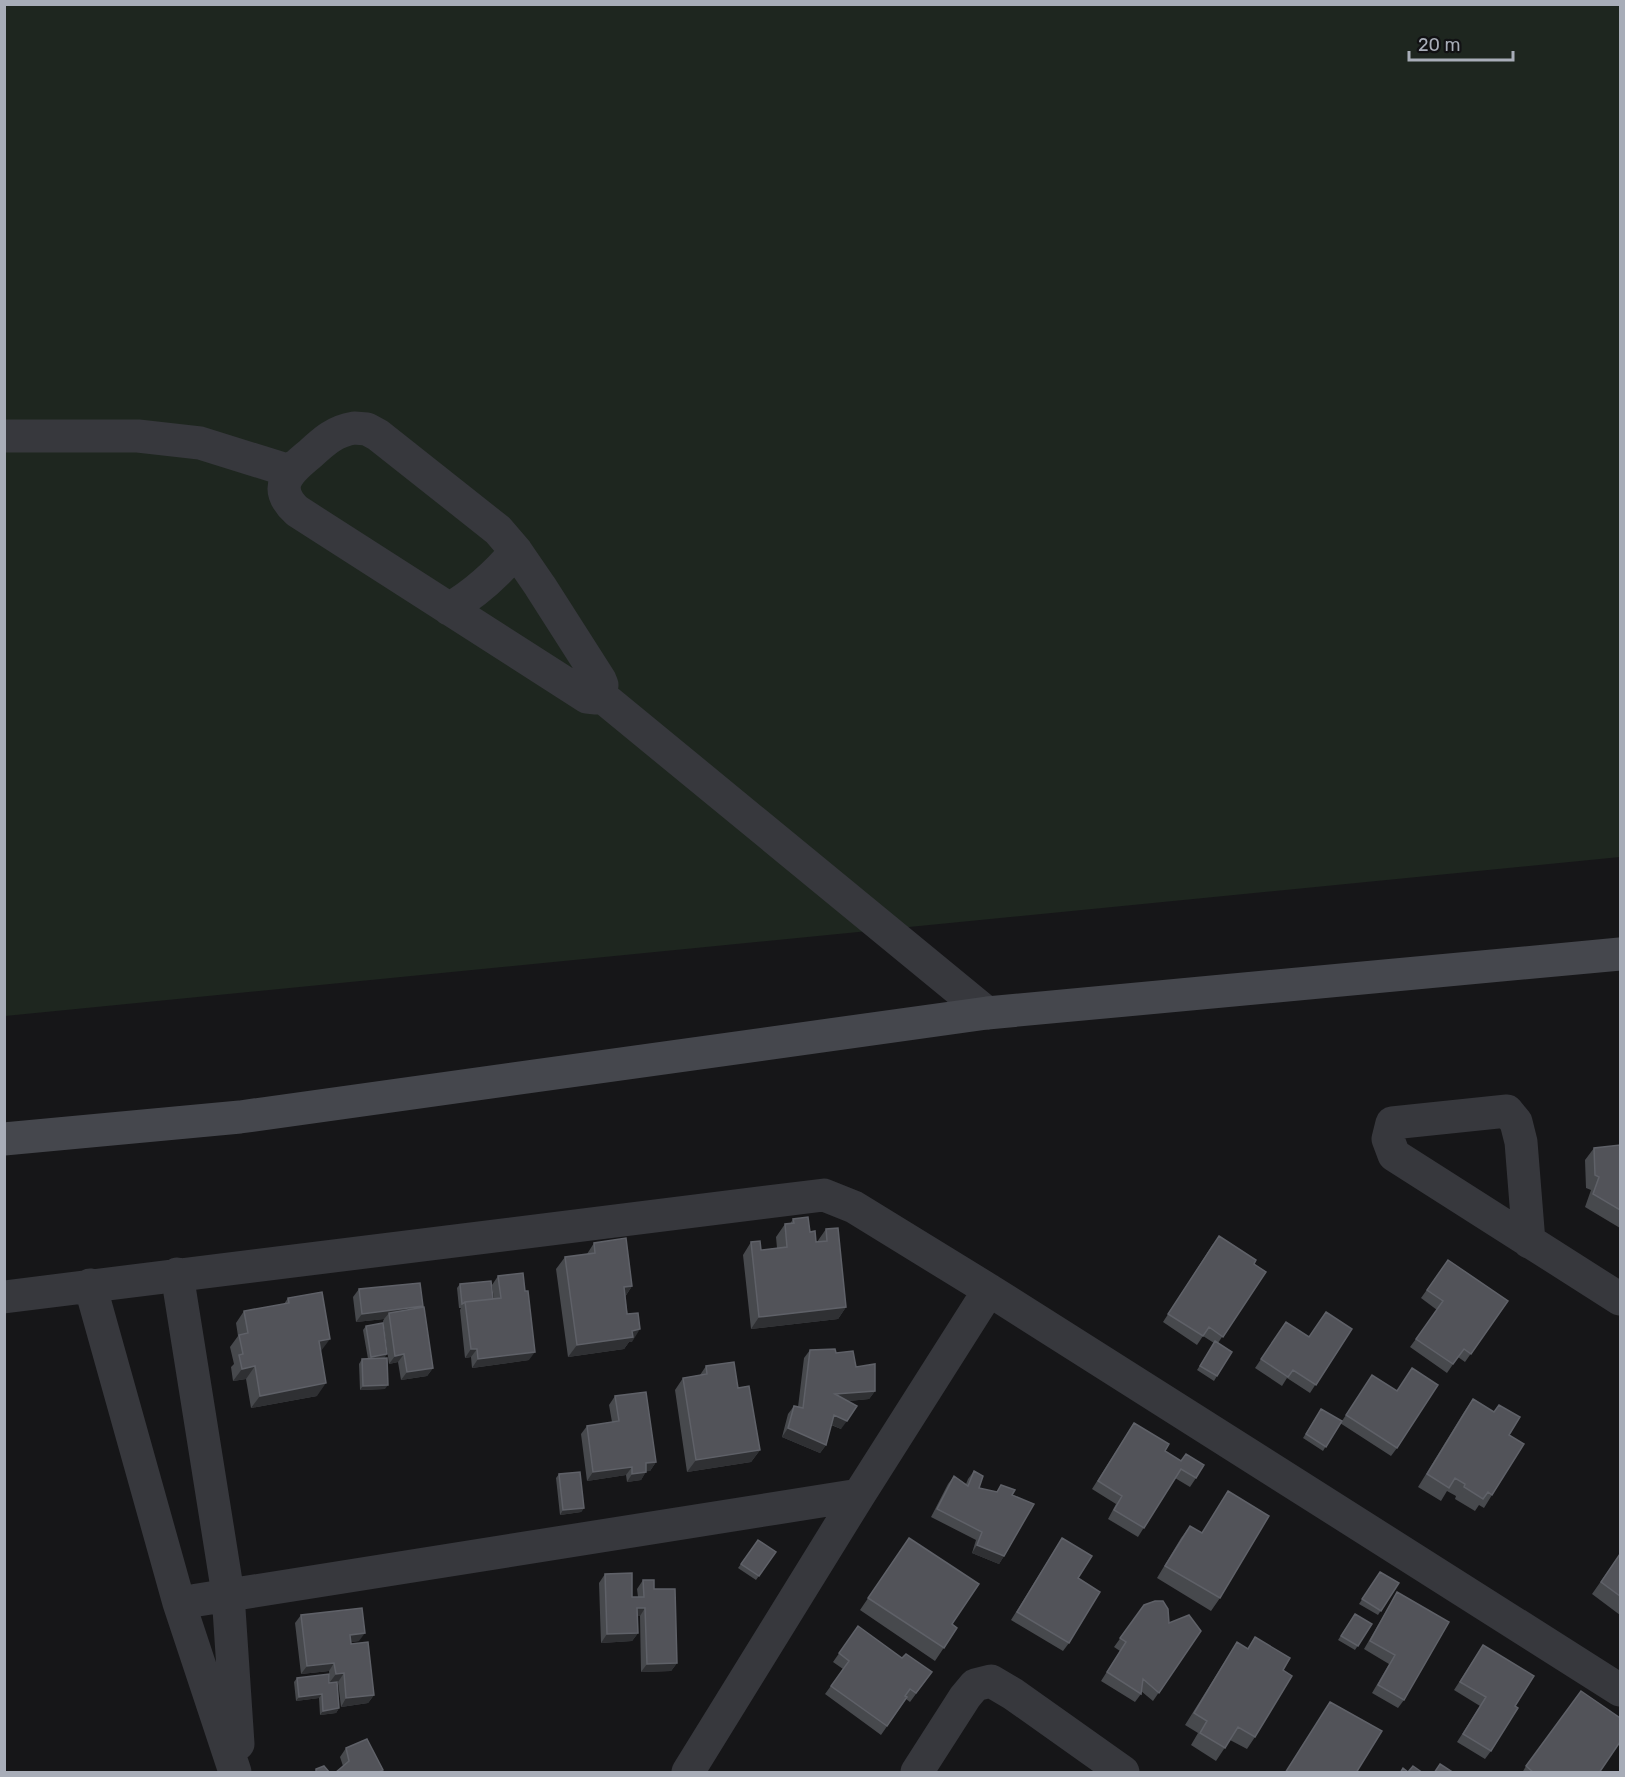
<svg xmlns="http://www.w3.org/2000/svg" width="1625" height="1777" font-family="Rubik,sans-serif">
  <rect width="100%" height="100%" fill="#161618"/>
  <path fill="#1e261f" d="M 5,5 L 1620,5 L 1620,857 L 5,1016 Z"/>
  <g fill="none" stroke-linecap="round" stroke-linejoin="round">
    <path stroke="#37383d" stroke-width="33" d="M 354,428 L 367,429 L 378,435 L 498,530 L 516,551 L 540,586 L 600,680 L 602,685 L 600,695 L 596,698 L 587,697 L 297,511 C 271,487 289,471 310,454 C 324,441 335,431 354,428 Z
      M 4,436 L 138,436 L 200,443 L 290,471
      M 449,609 C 476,593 496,575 516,551
      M 600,695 L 987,1013
      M 1529,1242 L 1521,1142 L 1516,1122 L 1507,1111 L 1392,1123 L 1388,1139 L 1394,1155 L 1620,1299
      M 177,1274 L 228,1594 L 238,1744
      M 90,1285 L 179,1603 L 235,1772
      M 4,1297 L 824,1195 L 854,1207 L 989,1290 L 1620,1690
      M 179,1603 L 859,1495
      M 688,1772 L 859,1495 L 989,1290
      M 917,1772 L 965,1697 L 975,1685 L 991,1681 L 1013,1694 L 1123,1772"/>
    <path stroke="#45474d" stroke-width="33" d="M 4,1139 L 240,1117 L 987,1013 L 1620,954"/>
  </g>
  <path fill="#47494d" d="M 1620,1145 L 1620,1228 L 1585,1207 L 1591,1190 L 1586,1188 L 1585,1160 L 1594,1148 Z
    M 793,1219 L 810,1232 L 816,1242 L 817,1242 L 826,1229 L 846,1307 L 838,1319 L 751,1329 L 743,1255 L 751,1242 L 761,1250 L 777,1248 L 776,1237 L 785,1224 L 790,1224 Z
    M 594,1243 L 632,1286 L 625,1297 L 632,1342 L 629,1342 L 624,1349 L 568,1357 L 556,1269 L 565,1257 L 587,1254 Z
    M 1213,1244 L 1254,1264 L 1266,1272 L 1218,1343 L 1217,1376 L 1214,1381 L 1197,1370 L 1214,1343 L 1203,1336 L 1197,1345 L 1163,1322 Z
    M 1448,1260 L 1508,1301 L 1465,1362 L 1458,1357 L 1447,1373 L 1410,1347 L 1437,1310 L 1421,1298 Z
    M 498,1276 L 529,1360 L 472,1368 L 471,1357 L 465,1358 L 460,1310 L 461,1308 L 459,1308 L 457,1288 L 460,1284 L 494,1299 L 492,1285 Z
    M 359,1289 L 422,1308 L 433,1368 L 427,1376 L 401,1380 L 398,1362 L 389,1364 L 383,1321 L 384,1319 L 356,1322 L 353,1297 Z
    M 288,1298 L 321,1351 L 317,1396 L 251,1408 L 246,1379 L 233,1381 L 231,1367 L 234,1364 L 230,1347 L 238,1336 L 236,1323 L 244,1311 L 284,1304 Z
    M 1286,1322 L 1309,1337 L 1352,1329 L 1310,1393 L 1287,1378 L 1282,1386 L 1255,1368 Z
    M 366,1326 L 387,1354 L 384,1358 L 385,1389 L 360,1390 L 359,1364 L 362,1359 L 368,1359 L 363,1330 Z
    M 810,1350 L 836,1353 L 856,1367 L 875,1391 L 869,1399 L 848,1401 L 841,1429 L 831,1425 L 826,1445 L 820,1453 L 782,1437 L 788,1414 L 794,1406 L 798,1407 L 804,1358 Z
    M 706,1366 L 738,1388 L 760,1450 L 751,1462 L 687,1472 L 675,1390 L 683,1378 L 700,1375 Z
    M 1372,1375 L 1397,1448 L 1391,1456 L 1340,1423 L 1323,1451 L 1303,1438 L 1321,1409 L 1342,1421 Z
    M 615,1396 L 656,1462 L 650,1471 L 646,1471 L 641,1480 L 627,1482 L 626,1475 L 587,1481 L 581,1434 L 587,1426 L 612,1422 L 609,1405 Z
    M 1473,1399 L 1509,1435 L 1492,1495 L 1484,1508 L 1479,1505 L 1475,1511 L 1455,1499 L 1456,1496 L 1447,1491 L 1441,1501 L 1418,1487 L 1464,1412 Z
    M 1134,1423 L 1165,1451 L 1196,1478 L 1190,1487 L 1175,1478 L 1138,1537 L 1108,1519 L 1116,1504 L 1092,1489 Z
    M 974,1471 L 979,1488 L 997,1492 L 1001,1485 L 1012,1495 L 1004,1556 L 999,1564 L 972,1553 L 976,1540 L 931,1517 L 948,1484 L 954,1476 L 966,1484 L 968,1479 Z
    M 559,1474 L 584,1508 L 581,1512 L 560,1515 L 556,1478 Z
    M 1228,1491 L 1220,1598 L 1211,1611 L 1157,1578 L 1181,1538 L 1190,1526 L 1202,1533 Z
    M 909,1538 L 952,1624 L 957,1628 L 935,1661 L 860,1610 Z
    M 1062,1538 L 1069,1643 L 1063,1651 L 1011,1620 Z
    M 758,1540 L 776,1552 L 756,1580 L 738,1568 Z
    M 1620,1554 L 1620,1615 L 1592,1594 Z
    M 1380,1572 L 1399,1583 L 1378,1615 L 1359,1604 Z
    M 605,1574 L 632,1597 L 638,1597 L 637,1589 L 643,1580 L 654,1589 L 677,1663 L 671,1671 L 641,1672 L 640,1616 L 637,1616 L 638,1633 L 632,1641 L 601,1643 L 599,1583 Z
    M 1397,1592 L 1404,1700 L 1398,1708 L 1372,1693 L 1389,1664 L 1364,1649 L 1392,1601 Z
    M 1144,1605 L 1169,1623 L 1201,1631 L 1153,1701 L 1141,1691 L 1141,1694 L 1135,1702 L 1101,1681 L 1120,1651 L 1114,1647 Z
    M 1355,1614 L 1372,1624 L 1355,1650 L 1338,1640 Z
    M 301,1615 L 359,1641 L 351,1642 L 374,1695 L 368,1703 L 341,1707 L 338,1682 L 330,1682 L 329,1671 L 301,1674 L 295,1623 Z
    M 858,1626 L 902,1658 L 932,1672 L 910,1702 L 906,1699 L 881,1735 L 825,1694 L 843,1669 L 833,1662 Z
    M 1255,1637 L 1283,1670 L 1255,1737 L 1247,1749 L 1230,1740 L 1216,1761 L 1191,1745 L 1198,1733 L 1185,1725 L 1237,1642 L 1247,1649 Z
    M 1483,1645 L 1515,1706 L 1491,1751 L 1485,1759 L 1457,1742 L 1480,1706 L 1454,1690 Z
    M 297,1678 L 329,1683 L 339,1708 L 336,1713 L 320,1715 L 319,1698 L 296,1701 L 294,1682 Z
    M 346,1748 L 382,1773 L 343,1766 L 340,1757 Z
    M 1526,1766 L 1599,1773 L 1522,1773 Z"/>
  <path fill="#2f3033" d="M 632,1286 L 624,1298 L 624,1287 Z
    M 423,1306 L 417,1315 L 389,1313 L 384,1319 L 356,1322 L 362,1314 Z
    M 846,1307 L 838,1319 L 751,1329 L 759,1317 Z
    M 640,1329 L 632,1342 L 629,1342 L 624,1349 L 568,1357 L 577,1345 L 632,1331 Z
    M 330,1339 L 321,1351 L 310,1354 L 319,1341 Z
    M 471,1349 L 477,1349 L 471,1357 L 465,1358 Z
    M 535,1352 L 529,1360 L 472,1368 L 478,1359 Z
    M 387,1354 L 384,1358 L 368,1361 L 371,1357 Z
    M 404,1354 L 398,1362 L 389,1364 L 395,1356 Z
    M 255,1366 L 246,1379 L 233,1381 L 242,1369 Z
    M 433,1368 L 427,1376 L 401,1380 L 407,1372 Z
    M 326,1383 L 317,1396 L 251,1408 L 260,1396 Z
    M 388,1385 L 385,1389 L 360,1390 L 363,1386 Z
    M 875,1391 L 869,1399 L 830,1403 L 835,1394 Z
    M 834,1415 L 847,1421 L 841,1429 L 828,1423 Z
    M 788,1428 L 826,1445 L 820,1453 L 782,1437 Z
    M 760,1450 L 751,1462 L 687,1472 L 696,1460 Z
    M 656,1462 L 650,1471 L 640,1472 L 646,1463 Z
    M 632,1467 L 626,1475 L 587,1481 L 593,1472 Z
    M 646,1472 L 641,1480 L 627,1482 L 632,1474 Z
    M 584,1508 L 581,1512 L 560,1515 L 563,1510 Z
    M 977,1545 L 1004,1556 L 999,1564 L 972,1553 Z
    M 637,1608 L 645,1608 L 640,1616 L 631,1616 Z
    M 365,1633 L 359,1641 L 345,1643 L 350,1635 Z
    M 638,1633 L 632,1641 L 601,1643 L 607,1634 Z
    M 334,1663 L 329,1671 L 301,1674 L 307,1666 Z
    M 677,1663 L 671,1671 L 641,1672 L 647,1664 Z
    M 344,1673 L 338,1682 L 330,1682 L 336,1674 Z
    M 322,1694 L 319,1698 L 296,1701 L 299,1697 Z
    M 374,1695 L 368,1703 L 341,1707 L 346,1698 Z
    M 339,1708 L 336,1713 L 320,1715 L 323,1711 Z"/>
  <path fill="#525359" stroke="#5f6168" stroke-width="1.5" d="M 1620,1145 L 1620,1210 L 1593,1194 L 1599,1177 L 1595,1175 L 1594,1148 Z
    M 808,1217 L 810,1232 L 815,1231 L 816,1242 L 827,1241 L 826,1229 L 838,1228 L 846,1307 L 759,1317 L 751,1242 L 760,1241 L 761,1250 L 787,1247 L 785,1224 L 794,1223 L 793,1219 Z
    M 1219,1236 L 1256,1260 L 1254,1264 L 1266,1272 L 1223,1337 L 1209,1327 L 1203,1336 L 1168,1314 Z
    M 626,1238 L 632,1286 L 624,1287 L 627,1314 L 638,1313 L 640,1329 L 632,1331 L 633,1337 L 577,1345 L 565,1257 L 595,1253 L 594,1243 Z
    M 1448,1260 L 1508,1301 L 1471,1354 L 1464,1349 L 1453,1364 L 1416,1339 L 1443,1301 L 1427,1290 Z
    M 523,1273 L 525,1291 L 528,1291 L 535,1352 L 478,1359 L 477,1349 L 471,1349 L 465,1302 L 501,1298 L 498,1276 Z
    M 491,1281 L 493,1299 L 465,1302 L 464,1303 L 462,1304 L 460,1284 Z
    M 420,1283 L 423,1306 L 362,1314 L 359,1289 Z
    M 322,1292 L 330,1339 L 319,1341 L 326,1383 L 260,1396 L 255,1366 L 242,1369 L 239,1355 L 243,1354 L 239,1335 L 248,1333 L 244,1311 L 289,1303 L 288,1298 Z
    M 424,1307 L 433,1368 L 407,1372 L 404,1354 L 395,1356 L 389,1313 Z
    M 1326,1312 L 1352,1329 L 1316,1385 L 1293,1370 L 1288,1377 L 1261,1359 L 1286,1322 L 1309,1337 Z
    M 383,1323 L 387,1354 L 371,1357 L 366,1326 Z
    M 1215,1341 L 1232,1352 L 1217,1376 L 1200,1366 Z
    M 835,1349 L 836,1353 L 853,1351 L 856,1367 L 875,1364 L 875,1391 L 835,1394 L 857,1406 L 847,1421 L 834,1415 L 826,1445 L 788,1428 L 794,1406 L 803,1408 L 810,1350 Z
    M 387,1358 L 388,1385 L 363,1386 L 362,1359 Z
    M 734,1362 L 738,1388 L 749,1386 L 760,1450 L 696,1460 L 683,1378 L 707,1374 L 706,1366 Z
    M 1412,1368 L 1438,1385 L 1397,1448 L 1346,1415 L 1372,1375 L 1397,1391 Z
    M 646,1392 L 656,1462 L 646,1463 L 646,1472 L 632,1474 L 632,1467 L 593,1472 L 587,1426 L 619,1421 L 615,1396 Z
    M 1473,1399 L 1494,1412 L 1499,1405 L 1520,1417 L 1509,1435 L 1524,1444 L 1492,1495 L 1488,1492 L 1483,1499 L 1464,1487 L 1465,1484 L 1455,1478 L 1449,1488 L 1427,1474 Z
    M 1321,1409 L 1342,1421 L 1326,1447 L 1306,1434 Z
    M 1134,1423 L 1169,1444 L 1165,1451 L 1181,1461 L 1186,1454 L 1204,1465 L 1196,1478 L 1181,1469 L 1144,1528 L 1114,1510 L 1122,1496 L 1098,1481 Z
    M 974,1471 L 983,1476 L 979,1488 L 997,1492 L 1001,1485 L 1015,1490 L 1012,1495 L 1034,1504 L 1004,1556 L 977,1545 L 982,1532 L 937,1509 L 954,1476 L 968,1486 Z
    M 580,1472 L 584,1508 L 563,1510 L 559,1474 Z
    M 1228,1491 L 1269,1516 L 1220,1598 L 1165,1566 L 1190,1526 L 1202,1533 Z
    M 909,1538 L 979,1584 L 952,1624 L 957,1628 L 944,1648 L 868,1598 Z
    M 1062,1538 L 1092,1556 L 1078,1578 L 1100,1592 L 1069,1643 L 1017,1612 Z
    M 758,1540 L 776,1552 L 759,1576 L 741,1564 Z
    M 1620,1554 L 1620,1596 L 1601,1582 Z
    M 1380,1572 L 1399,1583 L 1381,1611 L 1362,1599 Z
    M 632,1573 L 632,1597 L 644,1597 L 643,1580 L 654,1580 L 654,1589 L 675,1589 L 677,1663 L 647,1664 L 645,1608 L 637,1608 L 638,1633 L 607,1634 L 605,1574 Z
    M 1397,1592 L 1449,1622 L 1404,1700 L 1378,1685 L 1395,1655 L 1370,1641 Z
    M 1155,1601 L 1163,1601 L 1168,1609 L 1169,1623 L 1189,1615 L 1201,1631 L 1159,1693 L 1143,1679 L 1141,1694 L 1107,1672 L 1126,1642 L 1120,1638 L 1144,1605 Z
    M 362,1608 L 365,1633 L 350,1635 L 351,1644 L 368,1642 L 374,1695 L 346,1698 L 344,1673 L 336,1674 L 334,1663 L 307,1666 L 301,1615 Z
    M 1355,1614 L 1372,1624 L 1358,1646 L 1341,1636 Z
    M 858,1626 L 902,1658 L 906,1654 L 932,1672 L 916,1693 L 910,1689 L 905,1696 L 907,1697 L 887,1726 L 831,1686 L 849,1661 L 839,1653 Z
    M 1255,1637 L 1290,1658 L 1283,1670 L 1292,1676 L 1255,1737 L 1238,1727 L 1225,1748 L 1200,1733 L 1207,1721 L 1194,1713 L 1237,1642 L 1248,1649 Z
    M 1483,1645 L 1534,1676 L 1515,1706 L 1518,1708 L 1491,1751 L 1463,1734 L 1486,1697 L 1460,1682 Z
    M 329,1674 L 329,1683 L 337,1682 L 339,1708 L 323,1711 L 322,1694 L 299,1697 L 297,1678 Z
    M 1581,1691 L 1620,1718 L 1620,1742 L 1599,1773 L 1534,1773 L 1526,1766 Z
    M 1330,1702 L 1382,1731 L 1356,1773 L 1285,1773 Z
    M 367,1739 L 383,1770 L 379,1772 L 379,1773 L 335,1773 L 349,1761 L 346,1748 Z
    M 1440,1764 L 1454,1773 L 1434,1773 Z
    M 324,1766 L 330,1773 L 316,1773 L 316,1769 Z
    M 1413,1766 L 1423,1773 L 1400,1773 L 1403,1768 L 1408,1772 Z"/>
  <rect width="1625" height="1777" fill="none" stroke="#a8adb8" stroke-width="12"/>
  <path d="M1409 51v9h104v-9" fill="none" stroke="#a8adb8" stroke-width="3"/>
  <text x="1418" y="51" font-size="18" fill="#a8adb8" stroke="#111113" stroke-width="4.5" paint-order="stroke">20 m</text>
</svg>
